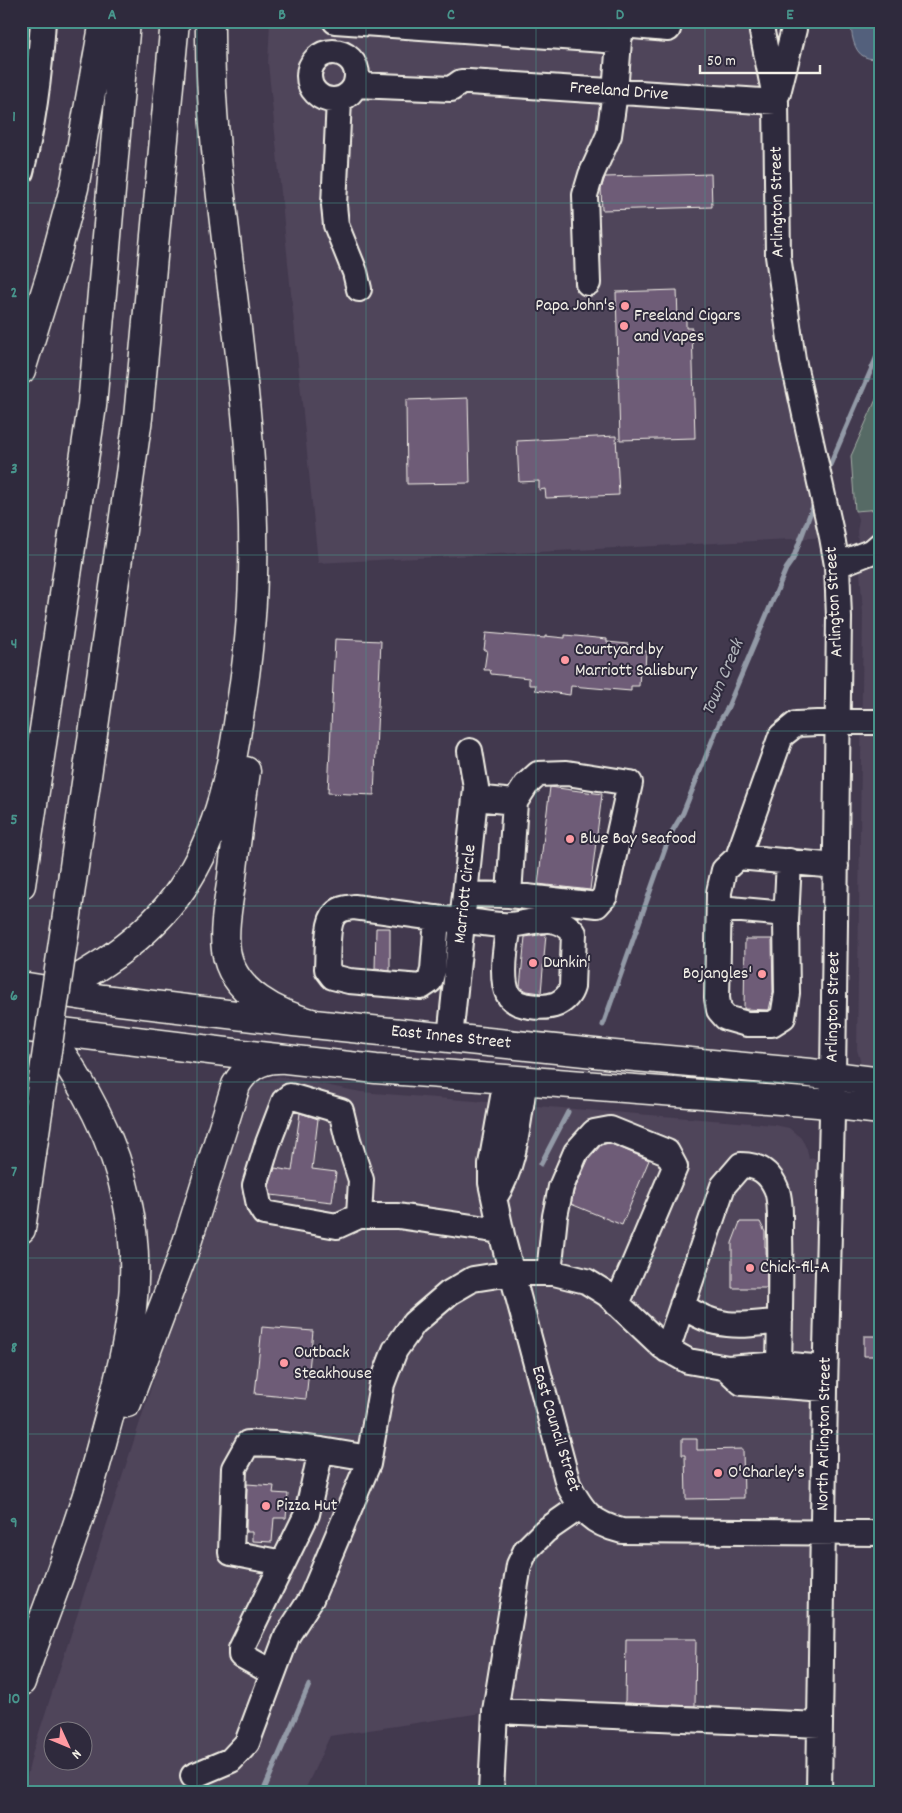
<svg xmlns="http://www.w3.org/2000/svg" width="902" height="1813" font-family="Dekko,sans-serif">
  <rect width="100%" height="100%" fill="#42394e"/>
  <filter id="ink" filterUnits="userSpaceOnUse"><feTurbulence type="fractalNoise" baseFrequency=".02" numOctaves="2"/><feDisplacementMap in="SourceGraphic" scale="10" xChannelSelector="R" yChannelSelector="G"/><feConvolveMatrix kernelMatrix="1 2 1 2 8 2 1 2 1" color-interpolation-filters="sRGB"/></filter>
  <g filter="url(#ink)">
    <path fill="#4f445a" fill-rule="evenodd" d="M 270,21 L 762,21 L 793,360 L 832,537 L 318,563 L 268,63 Z
      M 881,509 L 881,1072 L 867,1068 L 861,1063 L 857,1050 L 863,613 L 857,531 L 859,521 L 855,511 Z
      M 279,1076 L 361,1092 L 775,1125 L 789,1128 L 801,1138 L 807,1149 L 809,1159 L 815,1158 L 817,1171 L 820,1725 L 495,1711 L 330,1736 L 304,1792 L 23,1792 L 33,1751 L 240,1114 L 247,1096 L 253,1087 L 258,1082 ZM 52,1730 L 82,1730 L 82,1760 L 52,1760 Z"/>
    <path fill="#566a65" stroke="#a5aea6" d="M 881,388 L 881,509 L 855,511 L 851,456 Z"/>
    <path fill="#53607c" stroke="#939aa7" d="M 851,21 L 881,21 L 881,60 C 876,59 869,59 865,57 C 853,52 851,32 851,21 Z"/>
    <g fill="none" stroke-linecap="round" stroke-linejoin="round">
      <path stroke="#939aa7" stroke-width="5" d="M 827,472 L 881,347
        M 603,1025 L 670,835 L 683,813 L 721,719 L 727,709 L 786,569 L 793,559 L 815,501
        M 541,1164 L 568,1112
        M 263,1792 L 309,1685"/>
    </g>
    <path fill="#6e5c77" stroke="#f4f1e8" d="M 711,174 L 712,207 L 602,210 L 601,189 L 605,177 Z
      M 677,290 L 678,319 L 686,319 L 686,328 L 692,328 L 695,438 L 620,440 L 616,292 Z
      M 468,398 L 470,483 L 407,484 L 406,400 Z
      M 616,436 L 619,495 L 546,498 L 545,489 L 539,490 L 539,481 L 519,482 L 517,441 Z
      M 486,633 L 545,638 L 545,636 L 565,638 L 565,635 L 607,639 L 607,642 L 628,644 L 627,647 L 637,648 L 638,651 L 646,651 L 645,670 L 640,669 L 639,686 L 631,686 L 631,691 L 571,686 L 570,695 L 535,690 L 536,685 L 529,685 L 529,678 L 491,674 L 490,670 L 484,670 L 487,650 L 484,650 Z
      M 335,639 L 381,641 L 374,795 L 328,793 Z
      M 550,787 L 602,794 L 590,890 L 538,884 Z
      M 376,928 L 390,928 L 390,971 L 375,969 Z
      M 546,934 L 541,993 L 527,991 L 520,987 L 525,937 Z
      M 745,939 L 772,939 L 773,992 L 769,1010 L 744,1009 Z
      M 300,1113 L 318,1119 L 312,1169 L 336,1172 L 332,1202 L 271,1195 L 269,1186 L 275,1168 L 292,1171 Z
      M 609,1143 L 649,1160 L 622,1225 L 571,1204 L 574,1191 L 588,1160 L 601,1145 Z
      M 740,1222 L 760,1222 L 765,1232 L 765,1247 L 766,1247 L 767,1288 L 732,1288 L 732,1243 Z
      M 262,1327 L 313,1331 L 306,1399 L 255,1394 Z
      M 864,1336 L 881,1336 L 881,1356 L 864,1356 Z
      M 682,1439 L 697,1439 L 697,1450 L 743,1449 L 744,1498 L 686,1499 L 685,1455 L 682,1455 Z
      M 247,1484 L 274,1486 L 273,1493 L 288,1494 L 286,1518 L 274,1518 L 272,1542 L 252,1541 L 252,1532 L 246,1532 Z
      M 626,1639 L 696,1639 L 695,1706 L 625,1703 Z"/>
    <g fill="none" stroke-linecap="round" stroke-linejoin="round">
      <defs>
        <path id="minor" d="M 335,21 L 619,41 L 615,92 L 609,135 L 591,175 L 585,195 L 588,283
          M 762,21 L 762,32 L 776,102 L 778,256 L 793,360 L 832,537 L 837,565 L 839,618 L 833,1076 L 825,1389 L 819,1792
          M 619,41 L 622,25 L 668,29 L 670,21
          M309 76a24 24 0 1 1 48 0a24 24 0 1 1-48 0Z
          M 356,85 L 451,89 L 461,82 L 469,82 L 776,102
          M 778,93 L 794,29 L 793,21
          M 339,100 L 334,205 L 336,225 L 355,272 L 359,289
          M 21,172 C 34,122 40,72 43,21
          M 837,565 L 873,551 L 881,544
          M 475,798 L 515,802
          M 738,857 L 836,866
          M 789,861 L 786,921 L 787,993 L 783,1017 L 772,1024 L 747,1024 L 726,1018 L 719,1010 L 717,998 L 719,892 L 724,870 L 738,857 L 781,736 L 796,724 L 838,722 L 881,722
          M 466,894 L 509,895 L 597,905 L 605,896 L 630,783 L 567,773 L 538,774 L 526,785 L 515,802 L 509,895
          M 719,908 L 786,914
          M 437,918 L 433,970 L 430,981 L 421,987 L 349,981 L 333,977 L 327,969 C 328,956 326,923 335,914 C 340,908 347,908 354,907 C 394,912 435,919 475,922 C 486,923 499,926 510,925 C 533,923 556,911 574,933 L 572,987 C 570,994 565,1000 557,1004 C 545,1009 515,1008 508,994 C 500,978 506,943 509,925
          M 450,1038 L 475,798 L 476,787 L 470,751
          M 506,1080 L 491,1164 L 491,1183 L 503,1240 L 568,1484 C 583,1512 591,1523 622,1531 L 881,1533
          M 495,1197 C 516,1165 518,1119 525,1081
          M 359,1216 L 361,1180 L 348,1140 L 341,1111 L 290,1096 L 284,1101 L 268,1143 L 255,1185 L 259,1205 L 264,1213 L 337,1226 L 359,1216 L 398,1216 L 500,1231
          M 549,1273 L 555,1216 L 561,1187 L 576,1152 L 594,1132 L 610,1129 L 667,1152 L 675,1167 L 617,1304
          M 682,1305 C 715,1330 741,1326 780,1321
          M 667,1350 L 723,1186 L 741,1165 C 758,1165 769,1172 776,1188 C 781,1199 780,1221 780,1234 C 781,1277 780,1321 779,1364
          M 726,1368 L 742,1383 L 825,1389
          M 321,1450 L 369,1458
          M 273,1673 L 241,1655 L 241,1649 L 307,1514 L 321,1450 L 274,1444 L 248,1443 L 234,1468 L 231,1553 L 283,1563
          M 495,1711 L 820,1725
          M 193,1776 L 231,1760 L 247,1743 L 287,1636 L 311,1599 L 368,1464 L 382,1384 L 395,1350 L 414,1323 L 449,1293 L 473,1279 L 511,1273 L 554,1273 L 586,1281 L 607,1294 L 663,1347 L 688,1361 L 728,1368 L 779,1364 L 825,1368
          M 491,1792 L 495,1711 L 519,1565 L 526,1550 L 545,1531 L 581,1506"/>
        <path id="major" d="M 21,986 L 103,999 L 294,1022 L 614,1055 L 810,1073 L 881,1082
          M 21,1027 L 259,1056 L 376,1069 L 818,1103 L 881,1110"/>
        <path id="highway" d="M 21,370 L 51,274 L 74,188 L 104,21
          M 246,771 C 241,806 236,842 232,877 C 229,900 223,927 226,950 C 232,993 278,1015 315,1024
          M 73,874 L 138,418 L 175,21
          M 21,885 L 92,406 L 126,21
          M 21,1009 C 77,981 136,949 175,898 C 216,844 231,777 240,710 C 247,666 252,620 253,575 C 255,490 246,404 236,320 C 224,220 209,121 210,21
          M 21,1229 L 32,1153
          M 127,1403 L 185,1249 L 236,1085 C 245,1069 260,1059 278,1059
          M 21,1682 C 41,1623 65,1564 84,1504 C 94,1475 101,1446 109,1417 C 129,1340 144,1280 127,1200 C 114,1136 79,1075 39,1022"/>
      </defs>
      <use href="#minor" stroke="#f4f1e8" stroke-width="28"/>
      <use href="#major" stroke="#f4f1e8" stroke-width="31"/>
      <use href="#highway" stroke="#f4f1e8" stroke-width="31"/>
      <use href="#minor" stroke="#2f2a3d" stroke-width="24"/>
      <use href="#major" stroke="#2f2a3d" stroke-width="28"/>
      <use href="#highway" stroke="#2f2a3d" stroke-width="28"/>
      <defs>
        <path id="highway-bridge" d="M 32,1153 L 73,874"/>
      </defs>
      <use href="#highway-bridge" stroke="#f4f1e8" stroke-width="31" stroke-linecap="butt"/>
      <use href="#highway-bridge" stroke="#2f2a3d" stroke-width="28"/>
    </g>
  </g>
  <path fill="none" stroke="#48958c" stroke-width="1" stroke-opacity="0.55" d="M 197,21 L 197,1792M 366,21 L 366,1792M 536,21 L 536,1792M 705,21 L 705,1792M 21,203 L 881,203M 21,379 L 881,379M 21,555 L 881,555M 21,731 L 881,731M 21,906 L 881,906M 21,1082 L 881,1082M 21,1258 L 881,1258M 21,1434 L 881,1434M 21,1610 L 881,1610"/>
  <g fill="#ff9aa2" stroke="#2f2a3d" stroke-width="2">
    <circle cx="625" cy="306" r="5"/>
    <circle cx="624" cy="326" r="5"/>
    <circle cx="565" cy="660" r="5"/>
    <circle cx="570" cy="839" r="5"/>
    <circle cx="533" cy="963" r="5"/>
    <circle cx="762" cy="974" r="5"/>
    <circle cx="750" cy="1268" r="5"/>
    <circle cx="284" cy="1363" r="5"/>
    <circle cx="718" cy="1473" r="5"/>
    <circle cx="266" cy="1506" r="5"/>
  </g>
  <g text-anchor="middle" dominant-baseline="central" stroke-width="4" stroke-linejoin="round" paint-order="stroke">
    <g font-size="18" fill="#f4f1e8" stroke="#2f2a3d">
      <text transform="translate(619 92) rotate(4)">Freeland Drive</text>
      <text transform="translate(778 202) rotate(-91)">Arlington Street</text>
      <text transform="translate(835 602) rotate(-93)">Arlington Street</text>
      <text transform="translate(466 894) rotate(-84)">Marriott Circle</text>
      <text transform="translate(834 1007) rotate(-89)">Arlington Street</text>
      <text transform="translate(451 1038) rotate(6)">East Innes Street</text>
      <text transform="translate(555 1429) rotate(73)">East Council Street</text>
      <text transform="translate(825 1434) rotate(-89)">North Arlington Street</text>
    </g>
    <g font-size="18" fill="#f4f1e8" stroke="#2f2a3d" text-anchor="start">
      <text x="615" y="306" text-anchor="end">Papa John's</text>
      <text x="634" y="316">Freeland Cigars<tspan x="634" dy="21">and Vapes</tspan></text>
      <text x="575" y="650">Courtyard by<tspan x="575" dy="21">Marriott Salisbury</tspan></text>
      <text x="580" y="839">Blue Bay Seafood</text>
      <text x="543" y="963">Dunkin'</text>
      <text x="752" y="974" text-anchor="end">Bojangles'</text>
      <text x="760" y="1268">Chick-fil-A</text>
      <text x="294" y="1353">Outback<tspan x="294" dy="21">Steakhouse</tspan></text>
      <text x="728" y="1473">O'Charley's</text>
      <text x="276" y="1506">Pizza Hut</text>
    </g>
    <g font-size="19" font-style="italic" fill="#b4b7bd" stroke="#2f2a3d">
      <text transform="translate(724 678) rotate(-67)">Town Creek</text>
    </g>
  </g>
  <rect width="902" height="1813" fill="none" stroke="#2f2a3d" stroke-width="55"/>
  <g transform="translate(68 1746) rotate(134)"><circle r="24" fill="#2f2a3d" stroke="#7e7a81"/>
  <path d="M0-4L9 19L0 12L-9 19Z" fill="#ff9aa2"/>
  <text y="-8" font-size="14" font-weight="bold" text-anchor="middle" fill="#f4f1e8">N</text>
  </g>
  <path d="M700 65v8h120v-8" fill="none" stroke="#f4f1e8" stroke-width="2.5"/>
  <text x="707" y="65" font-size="15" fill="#f4f1e8" stroke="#2f2a3d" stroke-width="4" paint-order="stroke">50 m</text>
  <rect x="28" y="28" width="846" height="1758" fill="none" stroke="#48958c" stroke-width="2"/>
  <g font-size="16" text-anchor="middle" font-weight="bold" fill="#48958c">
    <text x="112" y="19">A</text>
    <text x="282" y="19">B</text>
    <text x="451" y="19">C</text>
    <text x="620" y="19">D</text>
    <text x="790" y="19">E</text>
    <text x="14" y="121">1</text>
    <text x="14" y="297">2</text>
    <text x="14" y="473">3</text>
    <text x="14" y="648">4</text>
    <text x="14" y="824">5</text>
    <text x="14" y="1000">6</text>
    <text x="14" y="1176">7</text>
    <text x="14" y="1352">8</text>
    <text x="14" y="1527">9</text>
    <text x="14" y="1703">10</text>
  </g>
</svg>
